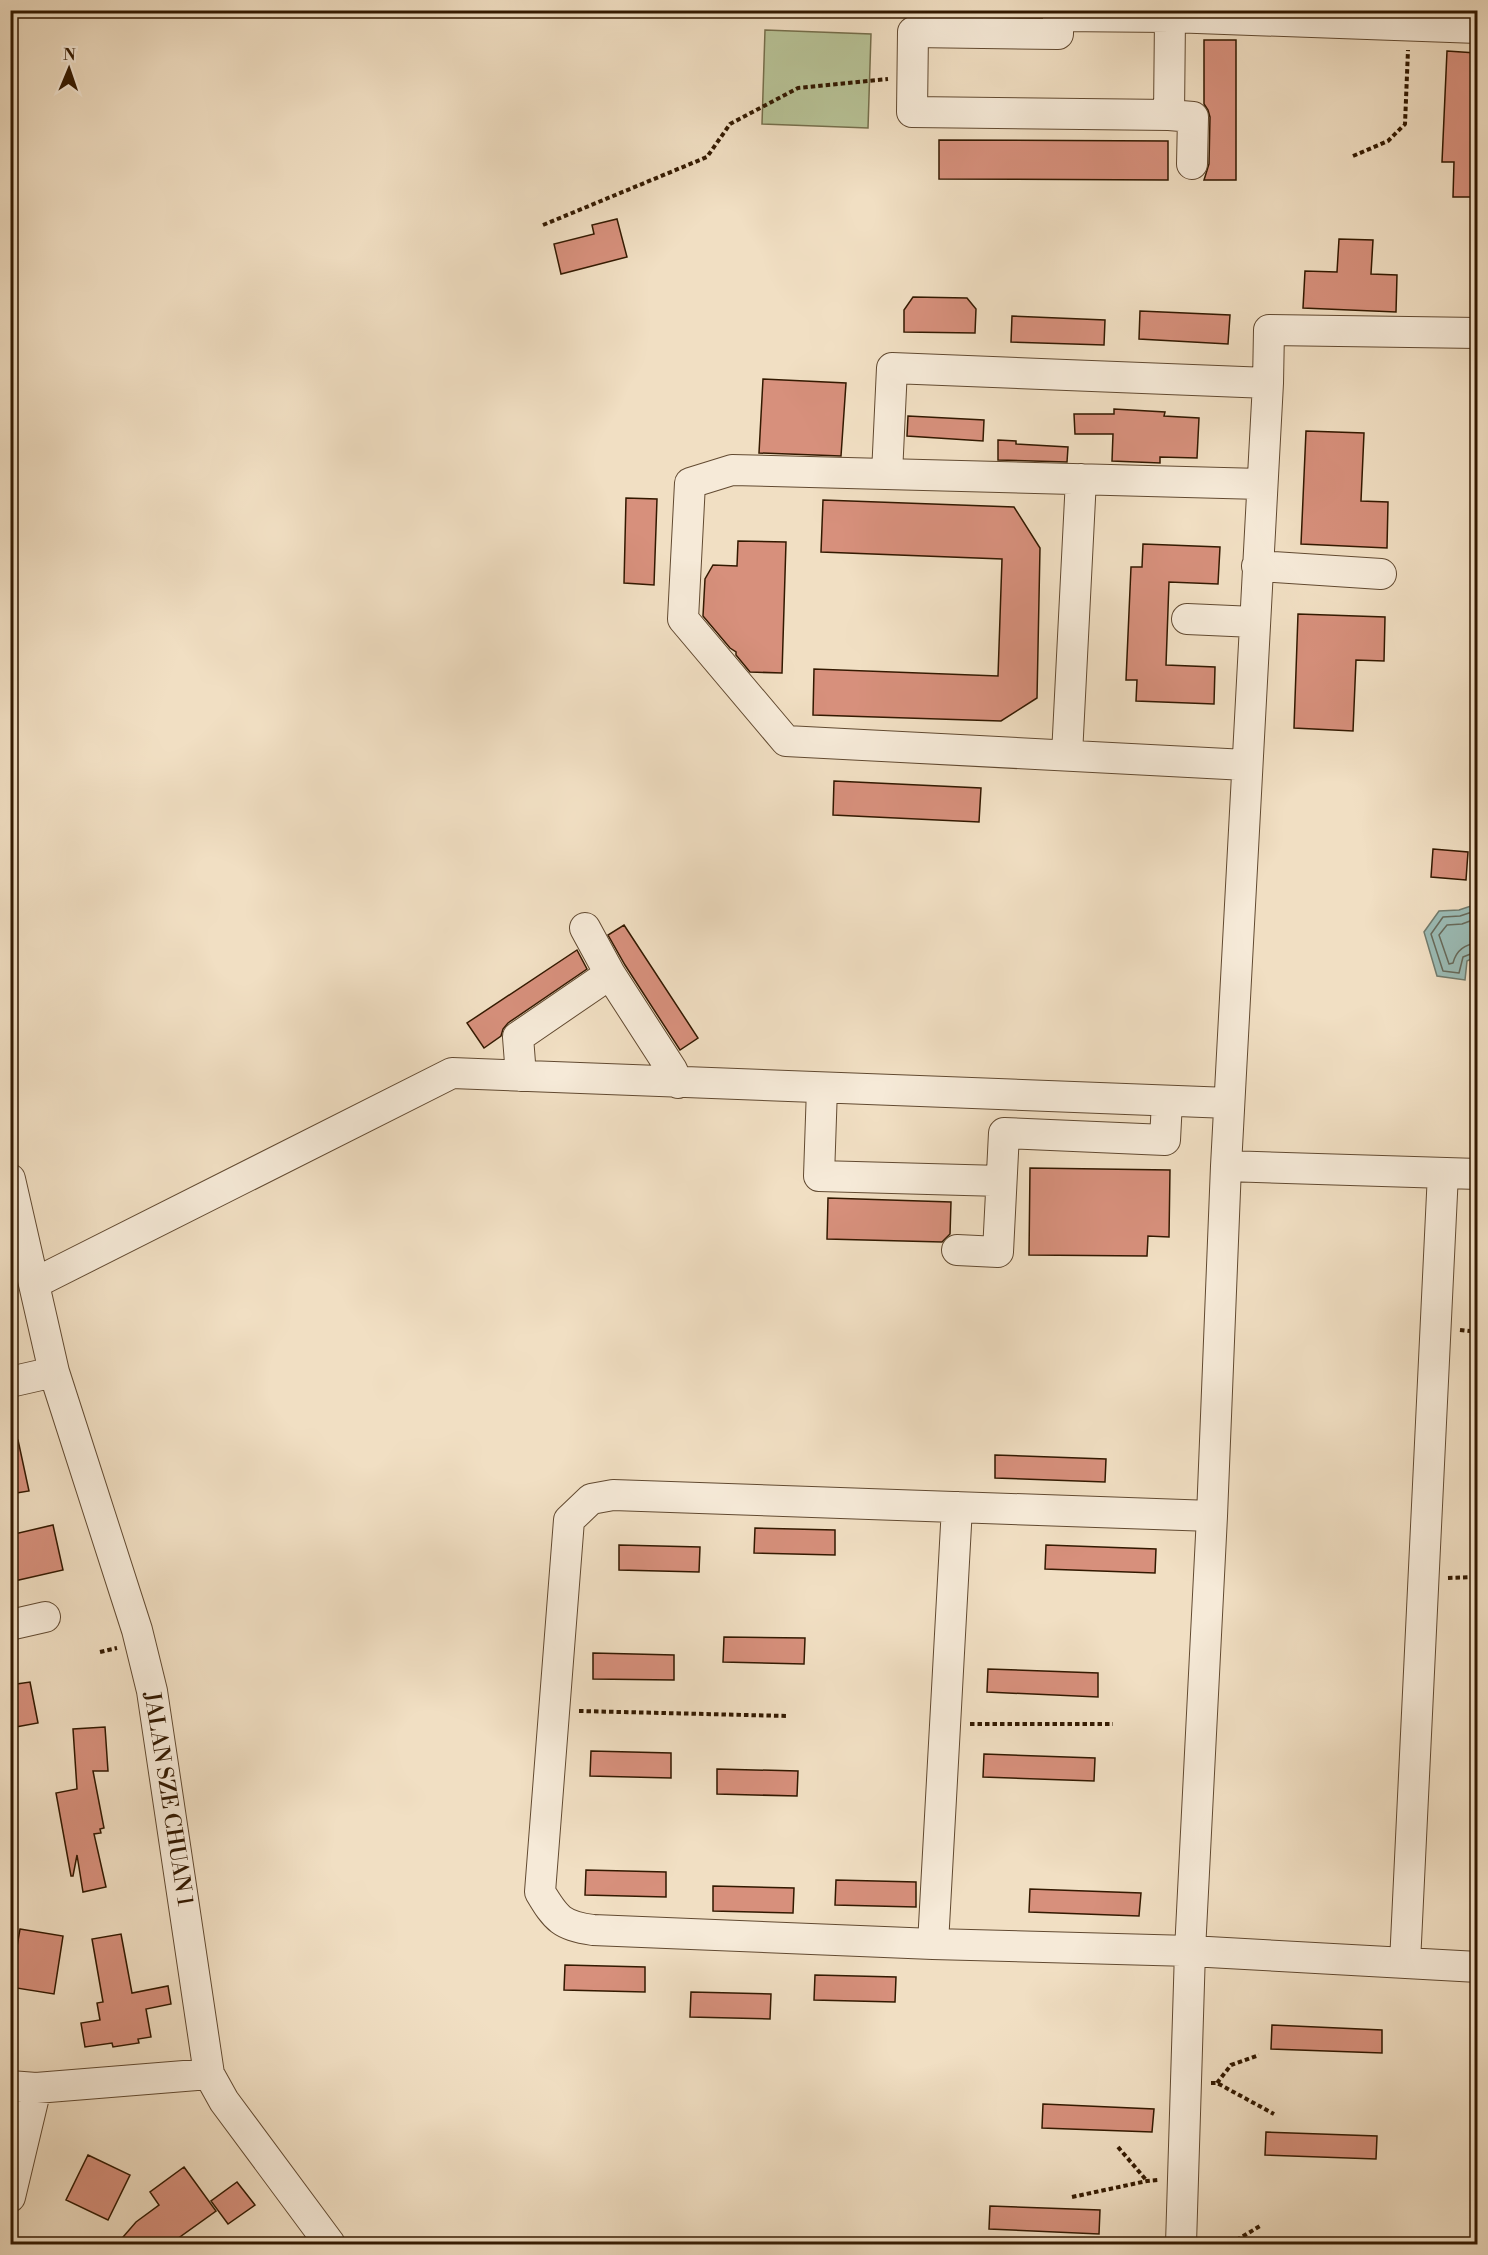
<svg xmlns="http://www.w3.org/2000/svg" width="1488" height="2255" font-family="'Libre Bodoni',serif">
  <rect width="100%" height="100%" fill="#f1dfc3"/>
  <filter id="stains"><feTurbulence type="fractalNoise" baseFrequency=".00333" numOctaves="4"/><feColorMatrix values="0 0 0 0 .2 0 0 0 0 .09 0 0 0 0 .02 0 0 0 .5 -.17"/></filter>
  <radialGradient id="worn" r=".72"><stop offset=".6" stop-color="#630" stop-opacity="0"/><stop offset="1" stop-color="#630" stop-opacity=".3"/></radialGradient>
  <path fill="#b7c296" stroke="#756e4b" stroke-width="1.5" d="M 765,30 L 871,34 L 868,128 L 762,124 Z"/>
  <path fill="#9bbcb6" stroke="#717b6d" stroke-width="1.5" d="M 1477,904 L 1477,956 L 1467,961 L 1465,980 L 1437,976 L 1424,932 L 1439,911 L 1459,910 Z"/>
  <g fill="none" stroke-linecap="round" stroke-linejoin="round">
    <path stroke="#676a5b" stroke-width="1.5" d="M 1478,910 L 1460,916 L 1443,917 L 1431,934 L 1443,971 L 1459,973 L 1463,957 L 1478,951
      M 1478,918 L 1462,924 L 1447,925 L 1439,935 L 1449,964 L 1453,963 C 1456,951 1465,944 1478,943"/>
  </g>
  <path fill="#d7907c" stroke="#331900" stroke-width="1.5" d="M 1204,40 L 1236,40 L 1236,180 L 1204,180 L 1209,164 L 1210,117 L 1208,110 L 1204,104 Z
    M 1447,51 L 1476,53 L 1471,171 L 1478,171 L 1478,197 L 1453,197 L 1454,162 L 1442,162 Z
    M 939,140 L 1168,141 L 1168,180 L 939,179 Z
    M 617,219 L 627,257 L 561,274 L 554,244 L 594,234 L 592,225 Z
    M 1339,239 L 1373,240 L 1371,274 L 1397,275 L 1396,312 L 1303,308 L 1305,271 L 1337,272 Z
    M 913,297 L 967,298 L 976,309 L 975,333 L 904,332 L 904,310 Z
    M 1140,311 L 1230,315 L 1228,344 L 1139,339 Z
    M 1012,316 L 1105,320 L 1104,345 L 1011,342 Z
    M 763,379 L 846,383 L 841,456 L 759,453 Z
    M 1114,409 L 1165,412 L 1164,416 L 1199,418 L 1197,458 L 1160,457 L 1160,463 L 1112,461 L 1113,434 L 1075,434 L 1074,414 L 1114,414 Z
    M 908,416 L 984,420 L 983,441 L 907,436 Z
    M 1306,431 L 1364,433 L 1361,501 L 1388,502 L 1387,548 L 1301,544 Z
    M 998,440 L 1016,441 L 1016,444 L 1068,447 L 1067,462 L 998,460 Z
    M 626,498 L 657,499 L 654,585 L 624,583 Z
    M 823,500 L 1014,507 L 1040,548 L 1037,698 L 1001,721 L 813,715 L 814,669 L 998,676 L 1002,559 L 821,552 Z
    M 738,541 L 786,542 L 782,673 L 750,672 L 736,655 L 736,652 L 730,648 L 703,616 L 705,579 L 713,565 L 737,566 Z
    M 1143,544 L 1220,547 L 1218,584 L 1169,582 L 1166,665 L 1215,667 L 1214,704 L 1136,701 L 1137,680 L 1126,680 L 1131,567 L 1142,567 Z
    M 1298,614 L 1385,617 L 1384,661 L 1356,660 L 1353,731 L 1294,728 Z
    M 834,781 L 981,788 L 979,822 L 833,815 Z
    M 1433,849 L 1468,852 L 1466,880 L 1431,877 Z
    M 624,925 L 698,1038 L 680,1050 L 625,965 L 608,935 Z
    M 577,950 L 587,969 L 508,1023 L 503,1029 L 501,1036 L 484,1048 L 467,1023 Z
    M 1030,1168 L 1170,1170 L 1169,1237 L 1148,1236 L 1147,1256 L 1029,1255 Z
    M 828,1198 L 951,1202 L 950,1234 L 942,1242 L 827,1239 Z
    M 10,1440 L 18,1440 L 29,1491 L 10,1494 Z
    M 995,1455 L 1106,1459 L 1105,1482 L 995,1478 Z
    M 53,1525 L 63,1570 L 10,1582 L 10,1535 Z
    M 755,1528 L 835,1530 L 835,1555 L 754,1553 Z
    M 619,1545 L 700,1547 L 699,1572 L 619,1570 Z
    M 1046,1545 L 1156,1549 L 1155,1573 L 1045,1569 Z
    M 724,1637 L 805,1638 L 804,1664 L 723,1662 Z
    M 593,1653 L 674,1655 L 674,1680 L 593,1679 Z
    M 988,1669 L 1098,1673 L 1098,1697 L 987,1692 Z
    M 30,1682 L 38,1723 L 10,1728 L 10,1685 Z
    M 105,1727 L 108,1771 L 93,1771 L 104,1828 L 100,1829 L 101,1833 L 94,1834 L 106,1887 L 83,1892 L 77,1855 L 73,1876 L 71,1876 L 56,1793 L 77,1789 L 73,1729 Z
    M 591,1751 L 671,1753 L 671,1778 L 590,1776 Z
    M 984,1754 L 1095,1758 L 1094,1781 L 983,1777 Z
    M 717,1769 L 798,1771 L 797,1796 L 717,1794 Z
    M 586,1870 L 666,1872 L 666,1897 L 585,1895 Z
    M 836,1880 L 916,1882 L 916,1907 L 835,1905 Z
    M 713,1886 L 794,1888 L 793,1913 L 713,1911 Z
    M 1030,1889 L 1141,1893 L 1139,1916 L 1029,1912 Z
    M 20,1929 L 63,1936 L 54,1994 L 10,1987 Z
    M 121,1934 L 132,1993 L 168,1986 L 171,2004 L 146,2009 L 151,2037 L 138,2039 L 139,2043 L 113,2047 L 112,2043 L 85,2047 L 81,2023 L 100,2020 L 97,2003 L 103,2002 L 92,1939 Z
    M 565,1965 L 645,1967 L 645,1992 L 564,1990 Z
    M 815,1975 L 896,1977 L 895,2002 L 814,2000 Z
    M 691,1992 L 771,1994 L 770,2019 L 690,2017 Z
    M 1272,2025 L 1382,2030 L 1382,2053 L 1271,2049 Z
    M 1043,2104 L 1154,2109 L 1152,2132 L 1042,2128 Z
    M 1266,2132 L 1377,2136 L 1376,2159 L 1265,2155 Z
    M 88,2155 L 130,2175 L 108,2220 L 66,2200 Z
    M 184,2167 L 216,2211 L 170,2244 L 117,2244 L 136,2222 L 159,2205 L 150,2192 Z
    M 237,2182 L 255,2205 L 228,2224 L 211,2201 Z
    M 990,2206 L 1100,2210 L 1099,2234 L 989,2229 Z"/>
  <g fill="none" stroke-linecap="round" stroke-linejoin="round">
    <defs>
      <path id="minor" d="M 1170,17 L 1169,115 L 912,112 L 913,32 L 1058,34 L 1058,16 L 1170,17 L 1478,28
        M 1169,115 L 1193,117 L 1192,164
        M 887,474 L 892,368 L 1268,383
        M 1257,566 L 1381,574
        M 1187,619 L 1254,622
        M 1067,755 L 1081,479
        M 1246,765 L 786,741 L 683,619 L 690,483 L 732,470 L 1261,484
        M 585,928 L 610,974
        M 521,1076 L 518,1037 L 610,974 L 672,1070 L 678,1083
        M 822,1088 L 819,1176 L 1001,1181
        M 1226,1166 L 1478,1174
        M 10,1179 L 54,1372
        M 957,1250 L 998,1252 L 1004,1133 L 1165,1140 L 1167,1101
        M 35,1283 L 452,1073 L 1229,1103
        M 10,1382 L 54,1372 L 137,1630 L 152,1691 L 209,2074 L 224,2101 L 330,2244
        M 1212,1516 L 613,1495 L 591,1499 L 569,1520 L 540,1892 C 556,1919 562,1926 593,1930 L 933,1944 L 1190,1951 L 1478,1967
        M 10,1625 L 45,1617
        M 933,1944 L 957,1507
        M 1405,1963 L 1443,1173
        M 10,2086 L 36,2088 L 209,2074
        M 10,2197 L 36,2088
        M 1181,2244 L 1190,1951 L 1212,1516 L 1226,1166 L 1268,383 L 1269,330 L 1478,333"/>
    </defs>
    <use href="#minor" stroke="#624a31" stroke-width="32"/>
    <path stroke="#331900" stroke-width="4" stroke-dasharray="4.5 3" stroke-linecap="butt" d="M 1353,156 L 1388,141 L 1405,124 L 1408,50
      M 543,225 L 707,157 L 730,124 L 798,88 L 888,79
      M 1460,1330 L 1478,1332
      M 1448,1578 L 1478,1577
      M 100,1652 L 117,1648
      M 579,1711 L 788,1716
      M 970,1724 L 1113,1724
      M 1211,2083 L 1217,2083 L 1274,2114
      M 1217,2083 L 1231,2065 L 1259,2055
      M 1118,2147 L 1147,2181
      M 1072,2197 L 1147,2181 L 1158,2180
      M 1230,2244 L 1260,2226"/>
    <use href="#minor" stroke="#f6ead8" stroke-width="30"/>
  </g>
  <g text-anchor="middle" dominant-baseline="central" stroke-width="4.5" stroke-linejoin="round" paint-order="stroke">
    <g font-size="22" fill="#331900" stroke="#f6ead8">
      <text transform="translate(168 1799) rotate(81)">JALAN SZE CHUAN 1</text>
    </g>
  </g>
  <rect width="1488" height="2255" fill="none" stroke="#f1dfc3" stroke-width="36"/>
  <rect x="12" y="12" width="1464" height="2231" fill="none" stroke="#331900" stroke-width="3"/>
  <rect x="18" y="18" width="1452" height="2219" fill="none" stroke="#331900" stroke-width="1.5"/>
  <g transform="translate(69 69) rotate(2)" stroke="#f6ead8" stroke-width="4.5" paint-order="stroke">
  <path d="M0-4.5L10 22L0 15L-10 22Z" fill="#331900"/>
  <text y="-9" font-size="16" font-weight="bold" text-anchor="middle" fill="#331900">N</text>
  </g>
  <rect width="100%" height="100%" filter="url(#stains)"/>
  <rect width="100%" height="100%" fill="url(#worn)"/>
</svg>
